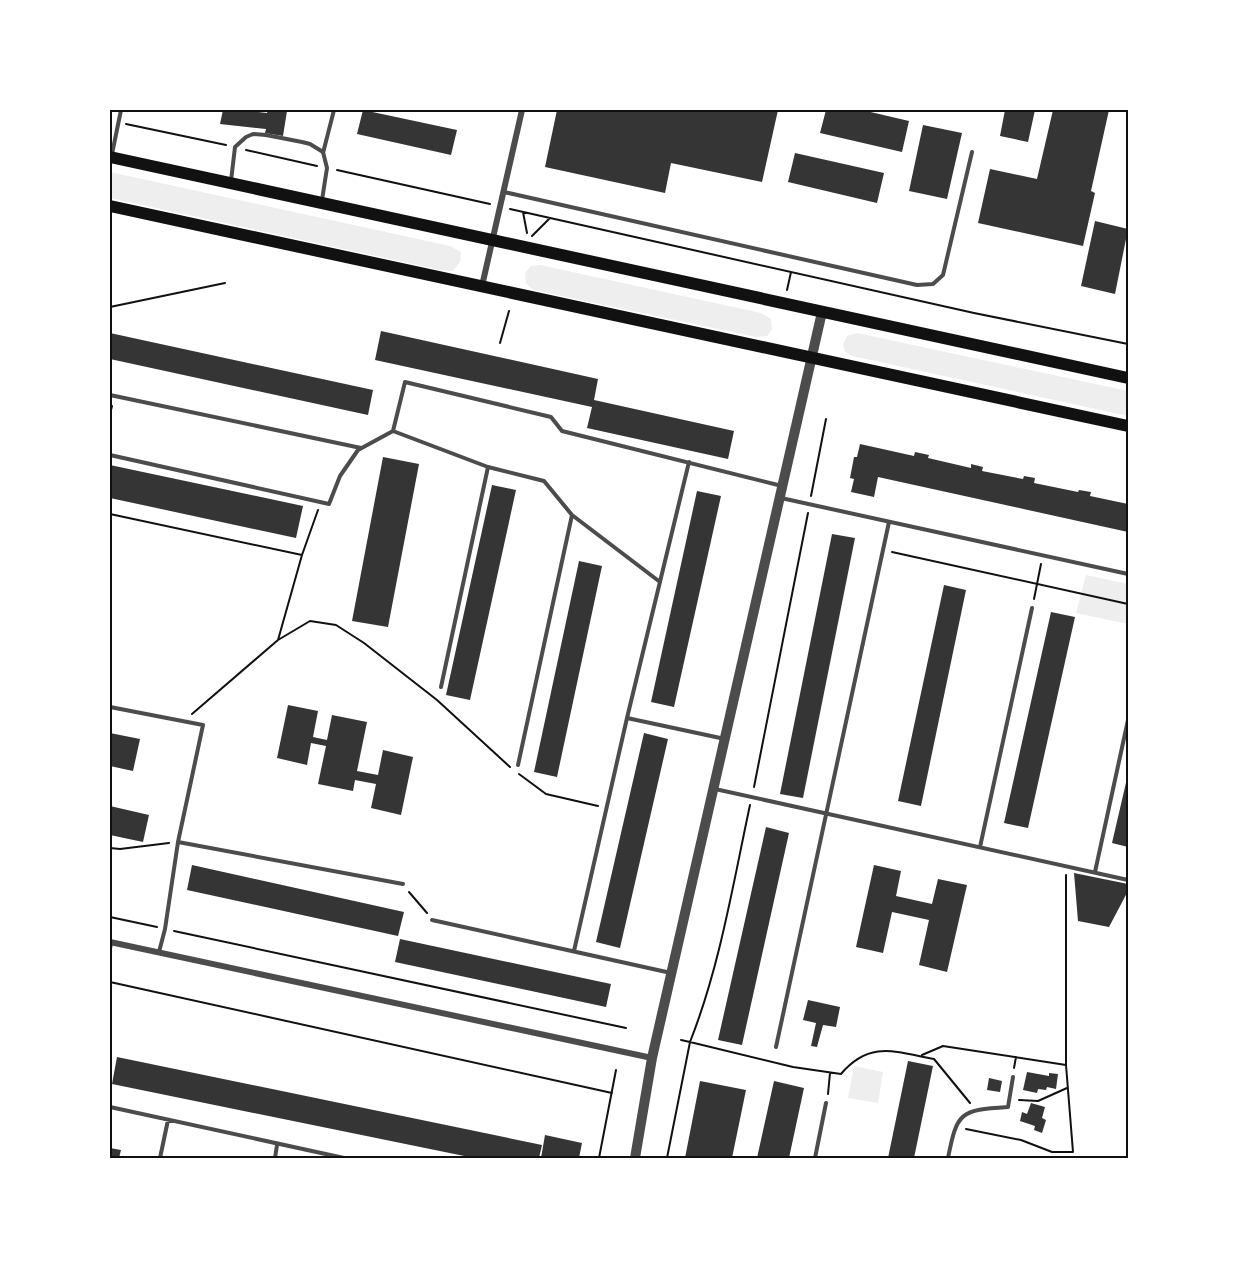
<svg xmlns="http://www.w3.org/2000/svg" width="1238" height="1268" font-family="'PT Sans Narrow',sans-serif">
  <rect width="100%" height="100%" fill="#fff"/>
  <path fill="#eee" d="M 110,172 L 450,246 L 461,252 L 460,262 L 453,271 L 440,270 L 110,198 Z
    M 540,265 L 761,313 L 771,319 L 772,329 L 767,336 L 756,337 L 533,290 L 526,283 L 525,273 L 531,266 Z
    M 857,333 L 1128,391 L 1128,416 L 852,356 L 845,352 L 843,344 L 847,336 Z
    M 1086,575 L 1128,584 L 1128,624 L 1076,613 Z
    M 854,1066 L 883,1072 L 878,1103 L 848,1098 Z"/>
  <path fill="#353535" d="M 223,110 L 243,110 L 267,113 L 268,110 L 287,111 L 283,136 L 265,133 L 266,129 L 220,124 Z
    M 363,110 L 457,130 L 451,155 L 357,134 Z
    M 557,110 L 778,110 L 762,182 L 671,163 L 665,193 L 545,167 Z
    M 826,110 L 862,110 L 909,121 L 902,152 L 820,133 Z
    M 1005,110 L 1035,110 L 1028,142 L 1000,136 Z
    M 1053,110 L 1109,110 L 1091,191 L 1095,193 L 1083,246 L 978,223 L 990,169 L 1037,179 Z
    M 923,125 L 962,133 L 947,199 L 909,191 Z
    M 795,153 L 884,173 L 877,203 L 788,182 Z
    M 1095,221 L 1128,229 L 1115,294 L 1081,286 Z
    M 381,331 L 598,379 L 594,400 L 734,431 L 728,459 L 587,428 L 592,407 L 375,360 Z
    M 110,333 L 373,390 L 368,415 L 110,359 Z
    M 860,444 L 914,456 L 915,452 L 929,455 L 928,458 L 971,468 L 971,464 L 983,467 L 982,471 L 1023,479 L 1024,476 L 1035,478 L 1034,483 L 1078,492 L 1079,490 L 1091,492 L 1090,496 L 1128,504 L 1128,532 L 878,477 L 874,497 L 851,492 L 854,479 L 850,478 L 854,457 L 857,457 Z
    M 383,457 L 419,464 L 388,627 L 352,621 Z
    M 110,465 L 303,506 L 296,538 L 110,498 Z
    M 492,485 L 516,490 L 470,700 L 446,695 Z
    M 697,491 L 721,496 L 674,707 L 651,702 Z
    M 832,534 L 855,538 L 803,798 L 780,794 Z
    M 579,561 L 602,566 L 557,777 L 534,772 Z
    M 944,585 L 966,590 L 921,806 L 898,801 Z
    M 1051,612 L 1075,617 L 1028,828 L 1004,823 Z
    M 288,705 L 318,711 L 313,737 L 327,740 L 332,715 L 367,722 L 357,771 L 378,775 L 383,750 L 413,757 L 401,815 L 371,808 L 376,784 L 355,780 L 353,791 L 318,784 L 326,746 L 311,743 L 307,765 L 277,758 Z
    M 110,733 L 140,739 L 133,771 L 110,766 Z
    M 644,733 L 668,739 L 620,948 L 596,942 Z
    M 1128,774 L 1128,847 L 1112,843 Z
    M 110,806 L 149,815 L 143,842 L 110,835 Z
    M 766,827 L 789,833 L 742,1045 L 718,1040 Z
    M 192,865 L 404,912 L 398,936 L 187,890 Z
    M 874,865 L 901,871 L 896,896 L 932,904 L 938,879 L 967,885 L 947,972 L 919,965 L 929,920 L 892,912 L 883,953 L 856,947 Z
    M 1074,873 L 1128,884 L 1128,891 L 1109,927 L 1078,921 Z
    M 400,939 L 611,984 L 606,1007 L 395,962 Z
    M 808,1000 L 840,1007 L 836,1027 L 823,1025 L 817,1047 L 811,1046 L 816,1023 L 803,1020 Z
    M 117,1057 L 542,1145 L 539,1158 L 474,1158 L 112,1084 Z
    M 908,1061 L 933,1066 L 914,1158 L 888,1158 Z
    M 1027,1072 L 1049,1076 L 1049,1073 L 1058,1074 L 1056,1089 L 1047,1087 L 1046,1090 L 1038,1089 L 1037,1093 L 1023,1090 Z
    M 989,1078 L 1002,1081 L 1000,1092 L 987,1090 Z
    M 700,1081 L 746,1090 L 732,1158 L 685,1158 Z
    M 774,1081 L 804,1088 L 789,1158 L 757,1158 Z
    M 1031,1103 L 1045,1107 L 1042,1118 L 1046,1120 L 1042,1133 L 1034,1130 L 1035,1126 L 1020,1121 L 1022,1112 L 1027,1114 Z
    M 545,1135 L 582,1143 L 579,1158 L 541,1158 Z
    M 110,1148 L 121,1150 L 119,1158 L 110,1158 Z"/>
  <g fill="none" stroke-linecap="round" stroke-linejoin="round">
    <path stroke="#111" stroke-width="2" d="M 126,124 L 226,145
      M 246,150 L 317,166
      M 337,170 L 490,204
      M 510,209 L 974,313 L 1128,344
      M 523,212 L 527,233
      M 532,236 L 549,219
      M 787,290 L 791,272
      M 110,307 L 225,283
      M 500,343 L 509,311
      M 110,414 L 112,406
      M 811,496 L 826,419
      M 110,514 L 302,555
      M 892,552 L 1128,604
      M 1034,599 L 1041,564
      M 278,640 L 310,621 L 336,625 L 364,643 L 437,700 L 510,767
      M 192,714 L 278,640 L 302,555 L 318,510
      M 519,774 L 546,794 L 598,806
      M 754,787 L 808,513
      M 750,805 C 733,884 720,966 690,1042 L 793,1067 L 841,1074 C 870,1040 896,1052 934,1059 L 970,1103
      M 110,848 L 120,849 L 169,843
      M 409,892 L 427,913
      M 110,917 L 157,927
      M 174,931 L 626,1028
      M 110,982 L 612,1093
      M 922,1055 L 943,1046 L 1066,1065
      M 1014,1068 L 1016,1057
      M 828,1094 L 830,1073
      M 1019,1100 L 1038,1101 L 1067,1088
      M 966,1129 L 1021,1140 L 1052,1152 L 1073,1152 L 1066,1065 L 1066,875
      M 599,1158 L 616,1070
      M 667,1158 L 690,1042 L 681,1040"/>
    <path stroke="#4c4c4c" stroke-width="4" d="M 323,153 L 334,110
      M 112,154 L 121,110
      M 231,181 L 235,147 L 246,137 L 253,134 L 266,135 L 302,142 L 310,144 L 323,152 L 327,168 L 322,200
      M 504,192 L 917,285 L 933,284 L 943,275 L 972,152
      M 110,395 L 361,448
      M 393,431 L 488,467
      M 110,455 L 329,504 L 340,476 L 358,450 L 393,431 L 405,382 L 551,417 L 562,431 L 782,486
      M 781,498 L 1128,574
      M 441,687 L 488,467 L 544,481 L 572,515
      M 110,707 L 203,725 L 178,842
      M 627,718 L 725,739
      M 518,765 L 572,515 L 660,582
      M 715,789 L 1128,880
      M 980,847 L 1032,608
      M 1095,872 L 1128,720
      M 432,920 L 671,973
      M 110,949 L 111,943
      M 574,951 L 627,718 L 689,462
      M 159,952 L 165,929 L 178,842 L 403,884
      M 776,1047 L 889,522
      M 110,1107 L 344,1158
      M 160,1158 L 168,1120
      M 275,1158 L 277,1145
      M 815,1158 L 826,1103
      M 948,1158 C 957,1112 960,1110 1008,1107 L 1013,1077"/>
    <path stroke="#4c4c4c" stroke-width="6" d="M 482,286 L 522,110
      M 110,942 L 652,1058"/>
    <path stroke="#4c4c4c" stroke-width="10" d="M 635,1158 L 652,1058 L 822,312"/>
    <path stroke="#111" stroke-width="12" d="M 110,157 L 1128,378
      M 110,206 L 1128,426"/>
  </g>
  <rect width="1238" height="1268" fill="none" stroke="#ffffff" stroke-width="222"/>
  <rect x="111" y="111" width="1016" height="1046" fill="none" stroke="#111" stroke-width="2"/>
</svg>
